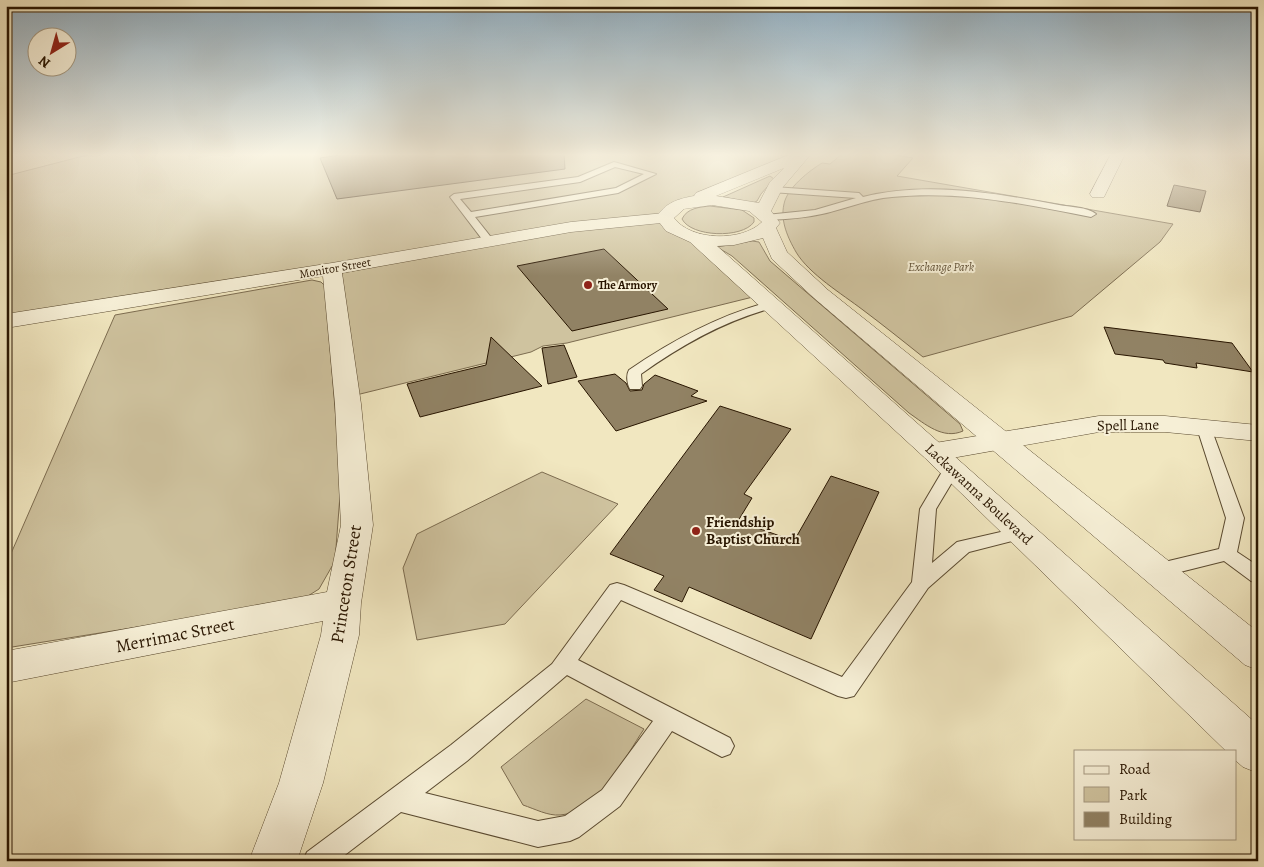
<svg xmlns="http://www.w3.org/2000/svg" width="1264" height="867" font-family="Alegreya,serif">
  <rect width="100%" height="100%" fill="#f1e7c0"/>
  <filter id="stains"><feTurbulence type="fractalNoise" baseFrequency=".004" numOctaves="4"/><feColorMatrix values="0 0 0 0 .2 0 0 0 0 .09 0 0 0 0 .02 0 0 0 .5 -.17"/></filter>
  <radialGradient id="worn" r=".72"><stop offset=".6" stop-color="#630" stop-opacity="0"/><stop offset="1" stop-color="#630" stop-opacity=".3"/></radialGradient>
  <path fill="#cfc39f" stroke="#7c6c50" d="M 91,154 L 804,154 L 685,203 L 665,218 L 761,295 L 567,343 L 543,346 L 531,352 L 348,397 L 332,269 L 6,321 L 6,176 Z
    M 842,154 L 889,154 L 913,158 L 897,176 L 1173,224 L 1160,242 L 1072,316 L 923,357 C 903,341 883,325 863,310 C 842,294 809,274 796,252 C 788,238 780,221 784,204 C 787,188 809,171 822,163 L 830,164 Z
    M 770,176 L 774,179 L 761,194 L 757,201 L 753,203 L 723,197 Z
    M 710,206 L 742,210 L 754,218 L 754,222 C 742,239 691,237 682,219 C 687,208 700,207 710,206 Z
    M 752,241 L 759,242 L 770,261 L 960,424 L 963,431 C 943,440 925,424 909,413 L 732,256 L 717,247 Z
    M 312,280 L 321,282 L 325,286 L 341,482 L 335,561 L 319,589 L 300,601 L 6,648 L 6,565 L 115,315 Z
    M 542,472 L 618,504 L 505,624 L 417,640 L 403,568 L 417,534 Z
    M 586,699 L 644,729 C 625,757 598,813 560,815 C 548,816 535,809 523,805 L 501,767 Z"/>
  <path fill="#918264" stroke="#281500" d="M 346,154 L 564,154 L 565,169 L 337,199 L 320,158 Z
    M 1174,185 L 1206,191 L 1200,212 L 1167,206 Z
    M 604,249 L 668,309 L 572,331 L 517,266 Z
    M 1104,327 L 1232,343 L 1253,372 L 1196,363 L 1197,368 L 1165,363 L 1163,360 L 1115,354 Z
    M 491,337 L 542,386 L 420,417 L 407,384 L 486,365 Z
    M 564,345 L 577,377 L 548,384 L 542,348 Z
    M 615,374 L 626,383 L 630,391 L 642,390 L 644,384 L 655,375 L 698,391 L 691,396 L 707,401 L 616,431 L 578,381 Z
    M 720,406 L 791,429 L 744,494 L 752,498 L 738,521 L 794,541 L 831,476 L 879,492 L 811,639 L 689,587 L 682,602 L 654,590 L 664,576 L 610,554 Z"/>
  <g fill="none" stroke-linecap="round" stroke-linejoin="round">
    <defs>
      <path id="service" d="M 614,162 L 656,174 L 618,193 L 475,217 L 494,241 L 489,244 L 485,243 L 450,197 L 454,194 L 578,177 ZM 615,167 L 644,174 L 616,188 L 471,212 L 460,199 L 580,182 Z
        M 774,187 L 859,193 L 863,197 C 927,181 995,193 1059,205 C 1069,207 1088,207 1096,214 L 1091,217 C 1025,204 959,190 892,197 C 867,199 845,209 822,214 C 804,218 787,219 769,220 L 766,219 L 766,215 L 815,210 L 856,198 L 771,192 L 771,188 Z
        M 772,301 L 776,303 L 776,307 C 726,320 683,344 641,374 L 642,386 L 640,389 L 630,389 C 627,384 626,375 629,370 C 674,339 719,315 772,301 Z
        M 1204,424 L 1211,428 L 1244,518 L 1237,552 L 1258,566 L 1258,583 L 1251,581 L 1224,561 L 1156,578 L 1149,576 L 1147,571 L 1149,566 L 1156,564 L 1219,549 L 1226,518 L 1197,428 Z
        M 952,464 L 958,465 L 960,469 L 936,509 L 932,563 L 957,542 L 1022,527 L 1028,529 L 1031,533 L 1028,537 L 969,552 L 928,588 L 854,696 L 846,698 L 838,696 L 621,600 L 578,660 L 730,738 L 734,746 L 730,754 L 722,757 L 672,731 L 620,806 L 579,837 L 570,841 L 538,847 L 401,812 L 337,861 L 303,861 L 307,852 L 451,745 L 552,664 L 610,585 L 617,583 L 624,585 L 842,677 L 912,582 L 920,509 L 946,465 ZM 567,675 L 653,721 L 602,790 L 565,816 L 538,821 L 425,793 L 467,761 Z"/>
      <path id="minor" d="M 1111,154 L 1125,154 L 1104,197 L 1092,197 L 1090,194 Z
        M 665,213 L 671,214 L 674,218 L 671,222 L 571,232 L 342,273 L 361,404 L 373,525 L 361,603 L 359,635 L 323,783 L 297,861 L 249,861 L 279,783 L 321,635 L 323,621 L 6,683 L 6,651 L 327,592 L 341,525 L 335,404 L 323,276 L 6,328 L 6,314 L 332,263 L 571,222 Z
        M 1099,416 L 1165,416 L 1258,425 L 1258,441 L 1165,432 L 1099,432 L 935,461 L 925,458 L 921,452 L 925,446 L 935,443 Z"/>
      <path id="tertiary" d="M 791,154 L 811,154 L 783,187 L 771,211 L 780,223 L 776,228 L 787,252 L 828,290 L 1258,632 L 1258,670 L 1245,665 L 814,298 L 772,259 L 763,238 L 734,245 L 717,246 L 1258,725 L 1258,773 L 1243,767 L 1235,760 L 1235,751 L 1226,751 L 925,458 L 690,242 L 666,231 L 656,218 C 665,203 677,199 694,196 L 696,193 ZM 784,168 L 770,182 L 759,203 L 716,196 ZM 712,205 L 749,211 L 762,222 C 742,242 691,241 674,218 L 684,209 Z"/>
    </defs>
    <use href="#service" stroke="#5a4a30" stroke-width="2"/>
    <use href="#minor" stroke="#5a4a30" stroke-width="1"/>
    <use href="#tertiary" stroke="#5a4a30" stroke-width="1"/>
    <use href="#service" fill="#f6efd6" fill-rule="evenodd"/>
    <use href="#minor" fill="#f6efd6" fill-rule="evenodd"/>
    <use href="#tertiary" fill="#f6efd6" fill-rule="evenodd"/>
  </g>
  <linearGradient id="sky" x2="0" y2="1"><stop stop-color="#90acbe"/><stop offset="0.56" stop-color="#f9f4e3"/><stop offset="1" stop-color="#f9f4e3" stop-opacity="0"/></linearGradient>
  <rect width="1264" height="276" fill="url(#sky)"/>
  <g fill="#8f2418" stroke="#f6efd6" stroke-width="2">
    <circle cx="588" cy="285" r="5"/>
    <circle cx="696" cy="531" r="5"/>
  </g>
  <g text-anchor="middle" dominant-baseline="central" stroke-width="4" stroke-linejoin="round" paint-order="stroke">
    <g font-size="12" font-style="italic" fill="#625238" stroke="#f6efd6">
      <text x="941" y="267">Exchange Park</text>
    </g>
    <g font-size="12" fill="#281500" stroke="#f6efd6">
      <text transform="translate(335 268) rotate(-10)">Monitor Street</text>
    </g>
    <g font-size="12" font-weight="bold" fill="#281500" stroke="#f6efd6" text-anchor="start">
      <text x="598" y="285">The Armory</text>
    </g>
    <g font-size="15" fill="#281500" stroke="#f6efd6">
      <text transform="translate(1128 425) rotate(-1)">Spell Lane</text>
      <text transform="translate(979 494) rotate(43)">Lackawanna Boulevard</text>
    </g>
    <g font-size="15" font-weight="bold" fill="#281500" stroke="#f6efd6" text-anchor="start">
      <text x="706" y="522">Friendship<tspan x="706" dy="17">Baptist Church</tspan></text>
    </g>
    <g font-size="18" fill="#281500" stroke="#f6efd6">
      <text transform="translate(346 584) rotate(-81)">Princeton Street</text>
      <text transform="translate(175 635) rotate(-11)">Merrimac Street</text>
    </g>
  </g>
  <rect width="1264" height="867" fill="none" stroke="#f1e7c0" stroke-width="25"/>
  <rect x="8" y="8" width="1249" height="852" fill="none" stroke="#281500" stroke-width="2.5"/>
  <rect x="12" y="12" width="1239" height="842" fill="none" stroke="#281500"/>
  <rect x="1074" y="750" width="162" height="90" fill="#f6efd6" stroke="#a49880"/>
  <rect x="1084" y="766" width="25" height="8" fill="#f6efd6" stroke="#a49880"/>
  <text x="1119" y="774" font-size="15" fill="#281500">Road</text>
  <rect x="1084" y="787" width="25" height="15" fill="#cfc39f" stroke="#a49880"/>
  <text x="1119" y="800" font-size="15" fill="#281500">Park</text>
  <rect x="1084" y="812" width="25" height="15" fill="#918264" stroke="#a49880"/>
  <text x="1119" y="824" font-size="15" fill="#281500">Building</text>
  <g transform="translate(52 52) rotate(217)"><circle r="24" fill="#f6efd6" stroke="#a49880"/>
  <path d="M0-4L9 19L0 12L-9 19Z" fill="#8f2418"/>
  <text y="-8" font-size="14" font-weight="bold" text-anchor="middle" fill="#281500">N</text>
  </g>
  <rect width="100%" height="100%" filter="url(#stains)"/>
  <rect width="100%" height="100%" fill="url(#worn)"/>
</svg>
